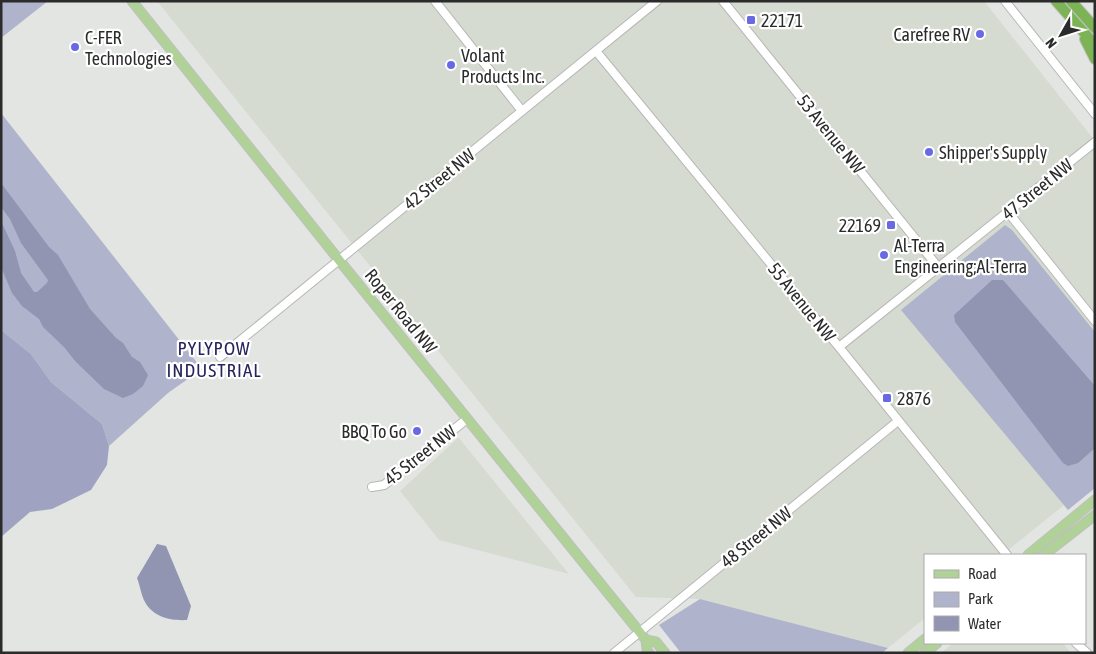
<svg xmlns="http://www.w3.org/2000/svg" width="1096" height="654" font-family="'Asap Condensed',sans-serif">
  <rect width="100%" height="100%" fill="#e3e5e2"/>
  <path fill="#d5dbd1" d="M 157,1 L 984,1 L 1095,141 L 1095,332 L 1005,225 L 901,310 L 1064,505 L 1002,555 L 925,555 L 925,618 L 888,648 L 700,599 L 636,597 Z
    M 458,438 L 459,438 L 569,574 L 439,540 L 400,491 Z
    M 953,643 L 1063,643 L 1071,653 L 941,653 Z"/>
  <path fill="#afb3cb" d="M 1,1 L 48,1 L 1,38 Z
    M 1,113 L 202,369 L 168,393 L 109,446 L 102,424 L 51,382 L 31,354 L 1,330 Z
    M 1005,225 L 1012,230 L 1095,332 L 1095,488 L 1068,510 L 901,310 Z
    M 700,599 L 888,648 L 882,653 L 681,653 L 659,625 Z"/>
  <path fill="#9fa3c1" d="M 1,330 L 31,354 L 51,382 L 102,424 L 109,446 L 107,465 L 91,490 L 52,509 L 30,512 L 1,537 Z"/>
  <path fill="#9195b2" d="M 1,183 L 49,247 L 58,255 L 90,309 L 116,338 L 123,343 L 132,357 L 140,362 L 148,375 L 143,386 L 133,394 L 123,398 L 104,389 L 76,362 L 64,347 L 43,327 L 39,319 L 22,306 L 12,293 L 1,267 L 1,221 L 15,251 L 21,273 L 34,292 L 37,292 L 47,283 L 48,280 L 21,243 L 10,219 L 1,207 Z
    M 992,280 L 1003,280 L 1095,386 L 1095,448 L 1078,463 L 1068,466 L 1063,463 L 955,322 L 954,315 Z
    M 157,544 L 166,546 L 191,606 L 187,620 C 171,621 153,617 145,602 C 141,595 140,585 137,578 Z"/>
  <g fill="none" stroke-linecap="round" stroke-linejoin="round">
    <defs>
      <path id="minor" d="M 435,1 L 522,111
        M 723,1 L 938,267
        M 1005,1 L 1095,114
        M 596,51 L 839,347 L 1007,555
        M 1008,212 L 1095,321
        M 839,347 L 1095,142
        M 220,357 L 657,1
        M 372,487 L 384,485 L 467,419
        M 1076,643 L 1087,653
        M 614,653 L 898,421"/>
      <path id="major" d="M 132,1 L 339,260 L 646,640 L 647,650 L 649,653
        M 1028,555 L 1095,500
        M 1044,555 L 1095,515
        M 646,640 L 656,642 L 665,653
        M 908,653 L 925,639
        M 925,653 L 937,643"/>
      <path id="highway" d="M 1056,1 L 1095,45
        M 1071,1 L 1095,28
        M 1085,39 L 1095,59"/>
    </defs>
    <use href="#minor" stroke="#b7b8b6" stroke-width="10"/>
    <use href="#major" stroke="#bfbfbf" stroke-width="11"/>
    <use href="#highway" stroke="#bfbfbf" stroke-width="12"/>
    <use href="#minor" stroke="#fff" stroke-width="8"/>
    <use href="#major" stroke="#b0d299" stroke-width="9"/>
    <use href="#highway" stroke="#7cb455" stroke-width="10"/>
  </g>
  <g fill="#696ae3" stroke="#fff" stroke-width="2">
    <rect x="746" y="15" width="10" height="10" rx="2.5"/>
    <circle cx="980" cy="34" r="5"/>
    <circle cx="75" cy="47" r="5"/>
    <circle cx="451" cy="65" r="5"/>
    <circle cx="929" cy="152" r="5"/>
    <rect x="886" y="220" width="10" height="10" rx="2.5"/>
    <circle cx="884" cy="255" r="5"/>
    <rect x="882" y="393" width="10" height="10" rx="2.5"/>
    <circle cx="417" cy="431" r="5"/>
  </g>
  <g text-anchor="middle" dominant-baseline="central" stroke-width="4.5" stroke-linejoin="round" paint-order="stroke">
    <g font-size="18" fill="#2a2b2a" stroke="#fff" text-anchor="start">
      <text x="761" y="20">22171</text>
      <text x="970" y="34" text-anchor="end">Carefree RV</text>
      <text x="85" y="37">C-FER<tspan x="85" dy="21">Technologies</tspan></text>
      <text x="461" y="55">Volant<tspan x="461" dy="21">Products Inc.</tspan></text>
      <text x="939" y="152">Shipper's Supply</text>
      <text x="881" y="225" text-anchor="end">22169</text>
      <text x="894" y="245">Al-Terra<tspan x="894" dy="21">Engineering;Al-Terra</tspan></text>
      <text x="897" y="398">2876</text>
      <text x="407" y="431" text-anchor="end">BBQ To Go</text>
    </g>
    <g font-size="18" fill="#2a2b2a" stroke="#fff">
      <text transform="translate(831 134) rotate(51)">53 Avenue NW</text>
      <text transform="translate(439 179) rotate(-39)">42 Street NW</text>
      <text transform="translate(1037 189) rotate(-39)">47 Street NW</text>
      <text transform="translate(802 302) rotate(51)">55 Avenue NW</text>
      <text transform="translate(401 311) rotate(51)">Roper Road NW</text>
      <text transform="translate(420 455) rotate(-38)">45 Street NW</text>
      <text transform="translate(756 537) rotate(-39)">48 Street NW</text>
    </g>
    <g font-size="19" letter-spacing="1" fill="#25245d" stroke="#fff">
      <text x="214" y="348">PYLYPOW<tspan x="214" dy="22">INDUSTRIAL</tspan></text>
    </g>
  </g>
  <rect width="1096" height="654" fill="none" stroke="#2a2b2a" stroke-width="5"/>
  <rect x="924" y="554" width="162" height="90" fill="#ffffff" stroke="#aaaaaa"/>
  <rect x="934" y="570" width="25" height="8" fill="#b0d299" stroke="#aaaaaa"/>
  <text x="968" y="579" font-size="15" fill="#2a2b2a">Road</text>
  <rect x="934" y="592" width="25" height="15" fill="#afb3cb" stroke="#aaaaaa"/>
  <text x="968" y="604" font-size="15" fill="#2a2b2a">Park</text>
  <rect x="934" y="616" width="25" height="15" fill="#9195b2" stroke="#aaaaaa"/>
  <text x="968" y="629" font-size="15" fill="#2a2b2a">Water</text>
  <g transform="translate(1061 35) rotate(231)" stroke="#ffffff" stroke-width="4" paint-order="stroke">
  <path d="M0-4L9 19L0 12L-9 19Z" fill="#2a2b2a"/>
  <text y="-8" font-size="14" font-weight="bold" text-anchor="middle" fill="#2a2b2a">N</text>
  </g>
</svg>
